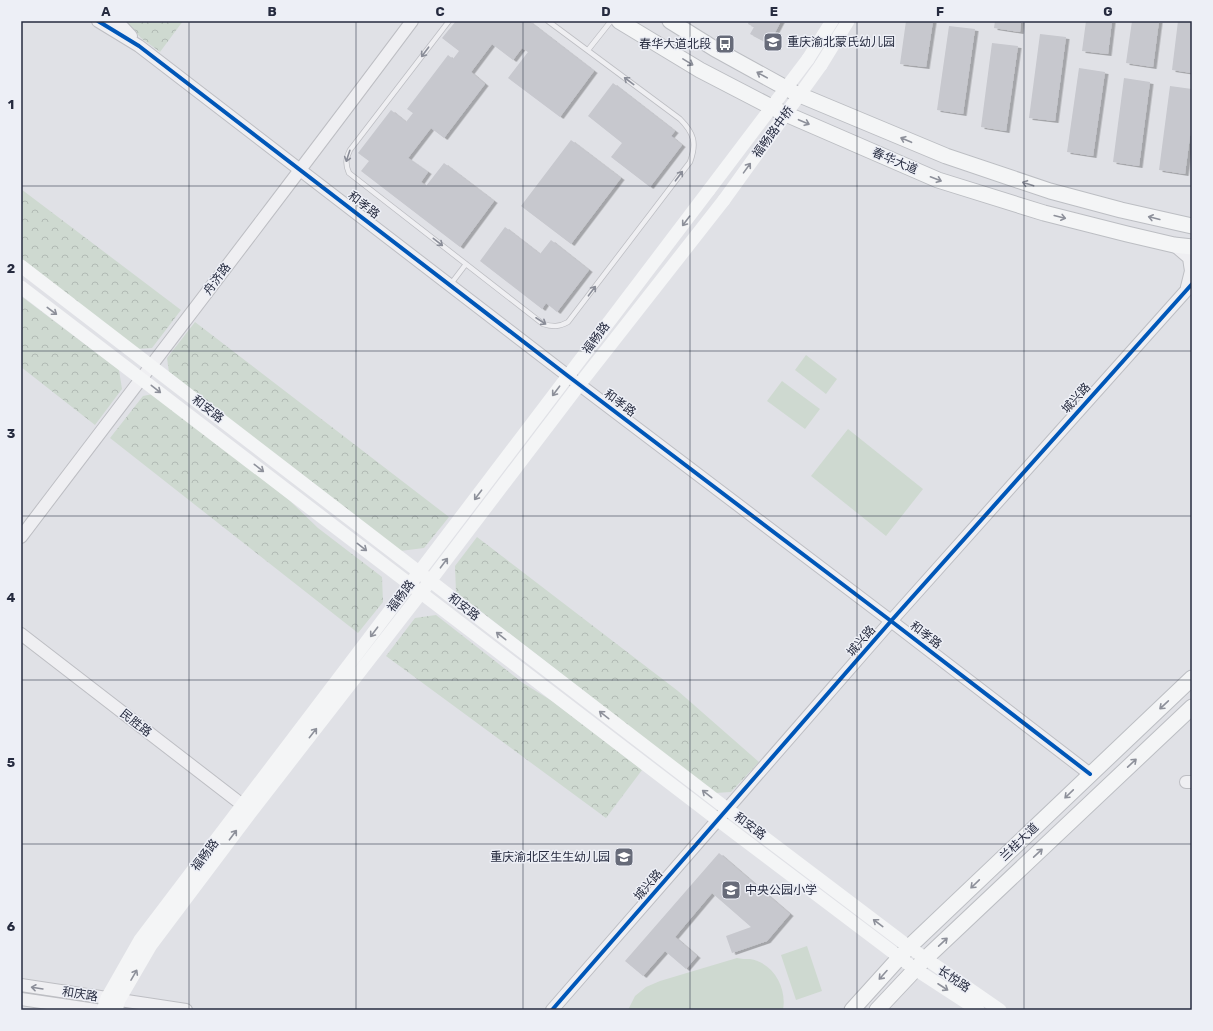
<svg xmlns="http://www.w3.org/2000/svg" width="1213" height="1031" font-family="Rubik,'Noto Sans SC',sans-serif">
  <defs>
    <pattern id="forest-crowns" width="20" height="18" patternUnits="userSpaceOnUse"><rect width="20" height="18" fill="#ced9d0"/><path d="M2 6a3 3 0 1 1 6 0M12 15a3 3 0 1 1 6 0" fill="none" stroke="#b1bab4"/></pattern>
    <filter id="shadow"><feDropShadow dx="3.5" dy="2" stdDeviation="0" flood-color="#0004"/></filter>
  </defs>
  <rect width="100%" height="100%" fill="#e0e1e6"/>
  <path fill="url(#forest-crowns)" d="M 125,21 L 183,21 L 160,52 L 141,38 Z
    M 21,189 L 181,310 L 152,348 L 137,349 L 21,259 Z
    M 21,296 L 119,370 L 122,389 L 95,425 L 21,367 Z
    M 195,322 L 449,517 L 424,548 L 400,551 L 169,372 L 167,358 Z
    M 153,394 L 289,500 L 318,528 L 382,577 L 383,602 L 358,633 L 110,438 L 143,396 Z
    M 477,537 L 678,691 L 759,762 L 731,792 L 715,793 L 456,592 L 455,566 Z
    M 436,615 L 523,683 L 552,701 L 642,770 L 606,818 L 386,656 L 415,618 Z"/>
  <path fill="#ced9d0" d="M 806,355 L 837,379 L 826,394 L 795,370 Z
    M 782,381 L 820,409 L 805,429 L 767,401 Z
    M 848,429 L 923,489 L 886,536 L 811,476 Z
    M 807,946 L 822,991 L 796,1000 L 781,955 Z
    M 737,958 C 741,959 745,959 750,959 C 774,963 787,988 783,1010 L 628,1010 L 635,996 L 646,987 L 660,981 Z"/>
  <path fill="#c7c8ce" filter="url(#shadow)" d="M 456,21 L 529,21 L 594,71 L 560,117 L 508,78 L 528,52 L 522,48 L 513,60 L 492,44 L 471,72 L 485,84 L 444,138 L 431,128 L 408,158 L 428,172 L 421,182 L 426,186 L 444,163 L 494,201 L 460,247 L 361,171 L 369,161 L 358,153 L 391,110 L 406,122 L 413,113 L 407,109 L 448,55 L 453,59 L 459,51 L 442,38 Z
    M 749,21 L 781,21 L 769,44 L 750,34 L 754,27 L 748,24 Z
    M 906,21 L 933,21 L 926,67 L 900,64 Z
    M 995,21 L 1021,21 L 1020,32 L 994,28 Z
    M 1086,21 L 1112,21 L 1108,54 L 1082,51 Z
    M 1132,21 L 1159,21 L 1153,67 L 1126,63 Z
    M 1178,21 L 1192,21 L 1192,73 L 1172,70 Z
    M 949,26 L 975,29 L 963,114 L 937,110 Z
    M 1040,34 L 1066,37 L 1055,121 L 1029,118 Z
    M 992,43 L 1018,46 L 1006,131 L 981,127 Z
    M 1079,68 L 1105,72 L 1093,156 L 1067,152 Z
    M 1124,78 L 1150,82 L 1139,166 L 1113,162 Z
    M 613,83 L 675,131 L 671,136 L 682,145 L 650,187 L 611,157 L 622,143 L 588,116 Z
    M 1170,86 L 1192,89 L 1192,121 L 1185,174 L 1159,170 Z
    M 571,140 L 621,178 L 571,244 L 521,206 Z
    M 505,227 L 540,254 L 551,240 L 589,270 L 557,312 L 546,303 L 542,309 L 480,261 Z
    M 719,853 L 790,914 L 767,941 L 732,953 L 726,936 L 751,927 L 712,893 L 675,937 L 697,956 L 686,969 L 665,951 L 643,976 L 625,961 Z"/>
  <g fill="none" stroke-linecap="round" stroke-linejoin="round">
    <defs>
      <path id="service" d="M 449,21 L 350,150 C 346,158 345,164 349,173 L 543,324 C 553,327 559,327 568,322 L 690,162 C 697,143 694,133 680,119 L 548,21
        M 588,50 L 611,21
        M 450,285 L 466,264"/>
      <path id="tertiary" d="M 98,21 L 139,46 L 568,376 L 891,621 L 1090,774
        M 117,21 L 131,36
        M 1174,245 L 1189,258 L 1191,271 L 1187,287
        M 21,537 C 151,365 283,194 412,21
        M 21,634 L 249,810
        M 1186,782 L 1192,782
        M 21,985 L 186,1010
        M 21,999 L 96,1010
        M 552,1010 L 891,621 L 1192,284"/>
      <path id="primary" d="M 619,21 L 700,70 L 779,111 L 938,180 L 1044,213 L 1127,234 L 1174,245 L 1192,247
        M 670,21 L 715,49 L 795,93 L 946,156 L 1050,191 L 1121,210 L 1192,226
        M 852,1010 L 909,947 L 1192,678
        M 877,1010 L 925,959 L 1192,707"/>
    </defs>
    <use href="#service" stroke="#bdbec3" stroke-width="6"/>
    <use href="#tertiary" stroke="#bdbec3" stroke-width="14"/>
    <use href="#primary" stroke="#bcbec3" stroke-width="17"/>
    <use href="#service" stroke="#efeff2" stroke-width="4.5"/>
    <use href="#tertiary" stroke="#efeff2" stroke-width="12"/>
    <path stroke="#f4f5f6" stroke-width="13" d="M 808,59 L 832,21
      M 821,65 L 848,21
      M 21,266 L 727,809 L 909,947 L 1000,1010
      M 21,287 L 718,820 L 915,969 L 978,1010
      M 103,1010 L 107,998 L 140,940 L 709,190
      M 116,1010 L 119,1000 L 151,945 L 251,812 L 421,593 L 579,385 L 724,200"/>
    <use href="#primary" stroke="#f4f5f6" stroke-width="15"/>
    <path stroke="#f4f5f6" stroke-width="13" d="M 709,190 L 808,59
      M 724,200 L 821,65"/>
    <defs>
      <path id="cycleway" d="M 98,21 L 139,46 L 568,376 L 891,621 L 1090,774
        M 552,1010 L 891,621 L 1192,284"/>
    </defs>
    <use href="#cycleway" stroke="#edeff6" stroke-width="6"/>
    <use href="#cycleway" stroke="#0057b8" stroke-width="4"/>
  </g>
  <defs><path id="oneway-shaft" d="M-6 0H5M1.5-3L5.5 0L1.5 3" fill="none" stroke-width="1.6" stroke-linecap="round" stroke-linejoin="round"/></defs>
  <g stroke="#8a8d98">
    <use href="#oneway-shaft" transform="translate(425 52) rotate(127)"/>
    <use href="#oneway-shaft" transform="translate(629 81) rotate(-143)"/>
    <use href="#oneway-shaft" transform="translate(348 156) rotate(108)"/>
    <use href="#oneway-shaft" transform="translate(679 176) rotate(-53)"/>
    <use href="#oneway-shaft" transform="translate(438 242) rotate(38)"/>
    <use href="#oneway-shaft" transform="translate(592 291) rotate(-53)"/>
    <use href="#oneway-shaft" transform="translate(541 321) rotate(33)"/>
    <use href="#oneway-shaft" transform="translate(37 988) rotate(-171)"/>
  </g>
  <g stroke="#8d909a">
    <use href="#oneway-shaft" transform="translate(688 62) rotate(31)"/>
    <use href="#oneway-shaft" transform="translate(762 75) rotate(-151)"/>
    <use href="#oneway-shaft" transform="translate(804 122) rotate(23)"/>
    <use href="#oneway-shaft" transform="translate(906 140) rotate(-157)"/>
    <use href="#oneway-shaft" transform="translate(747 168) rotate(-54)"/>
    <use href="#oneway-shaft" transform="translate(936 179) rotate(21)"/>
    <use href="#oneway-shaft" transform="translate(1028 184) rotate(-162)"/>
    <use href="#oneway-shaft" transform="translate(1060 217) rotate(14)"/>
    <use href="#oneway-shaft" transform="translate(1154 218) rotate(-166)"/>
    <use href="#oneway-shaft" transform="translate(686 221) rotate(127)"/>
    <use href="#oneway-shaft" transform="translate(52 311) rotate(37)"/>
    <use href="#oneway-shaft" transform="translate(156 389) rotate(38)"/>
    <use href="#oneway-shaft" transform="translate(556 391) rotate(127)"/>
    <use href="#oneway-shaft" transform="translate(259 468) rotate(38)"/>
    <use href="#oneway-shaft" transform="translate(478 495) rotate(127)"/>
    <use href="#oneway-shaft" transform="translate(362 547) rotate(38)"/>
    <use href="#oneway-shaft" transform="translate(444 563) rotate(-53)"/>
    <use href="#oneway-shaft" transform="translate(374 632) rotate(127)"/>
    <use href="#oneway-shaft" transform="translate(501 636) rotate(-142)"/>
    <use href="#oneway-shaft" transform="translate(1164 705) rotate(137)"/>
    <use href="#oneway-shaft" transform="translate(604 715) rotate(-142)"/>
    <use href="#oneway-shaft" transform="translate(313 733) rotate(-52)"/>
    <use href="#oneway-shaft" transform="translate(1132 763) rotate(-43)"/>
    <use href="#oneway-shaft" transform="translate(707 794) rotate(-142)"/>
    <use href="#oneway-shaft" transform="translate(1069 794) rotate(136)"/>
    <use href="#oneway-shaft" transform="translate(233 835) rotate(-53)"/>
    <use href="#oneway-shaft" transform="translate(1038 853) rotate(-43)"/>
    <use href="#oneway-shaft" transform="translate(975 884) rotate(136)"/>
    <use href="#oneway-shaft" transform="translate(878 923) rotate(-143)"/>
    <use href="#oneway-shaft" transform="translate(943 942) rotate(-43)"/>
    <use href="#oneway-shaft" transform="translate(134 975) rotate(-60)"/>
    <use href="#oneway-shaft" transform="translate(883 975) rotate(132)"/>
    <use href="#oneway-shaft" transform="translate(943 987) rotate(33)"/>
  </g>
  <path fill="none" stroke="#262b3f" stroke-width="1" stroke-opacity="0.55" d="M 189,21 L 189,1010M 356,21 L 356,1010M 523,21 L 523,1010M 690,21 L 690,1010M 857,21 L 857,1010M 1024,21 L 1024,1010M 21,186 L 1192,186M 21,351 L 1192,351M 21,516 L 1192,516M 21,680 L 1192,680M 21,844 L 1192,844"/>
  <defs>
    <symbol id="school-square" viewBox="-11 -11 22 22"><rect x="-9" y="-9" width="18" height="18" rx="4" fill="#676b79" stroke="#edeff6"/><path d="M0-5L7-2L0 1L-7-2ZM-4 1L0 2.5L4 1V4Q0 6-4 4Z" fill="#fff"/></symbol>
    <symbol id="bus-square" viewBox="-11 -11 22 22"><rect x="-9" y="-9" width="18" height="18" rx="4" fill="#676b79" stroke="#edeff6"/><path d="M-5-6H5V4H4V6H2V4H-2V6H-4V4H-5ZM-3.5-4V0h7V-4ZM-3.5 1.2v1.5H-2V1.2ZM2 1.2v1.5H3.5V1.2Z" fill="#fff"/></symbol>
  </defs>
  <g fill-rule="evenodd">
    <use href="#school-square" x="762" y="31" width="22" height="22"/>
    <use href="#bus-square" x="714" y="33" width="22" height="22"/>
    <use href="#school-square" x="613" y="846" width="22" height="22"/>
    <use href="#school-square" x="720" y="879" width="22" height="22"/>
  </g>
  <g text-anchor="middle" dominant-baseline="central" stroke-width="3" stroke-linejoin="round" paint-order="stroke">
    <g font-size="12" fill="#262b3f" stroke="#edeff6" text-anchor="start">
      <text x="787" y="42">重庆渝北蒙氏幼儿园</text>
      <text x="711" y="44" text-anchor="end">春华大道北段</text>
      <text x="610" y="857" text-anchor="end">重庆渝北区生生幼儿园</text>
      <text x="745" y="890">中央公园小学</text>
    </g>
    <g font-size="12" fill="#262b3f" stroke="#edeff6">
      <text transform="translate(773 132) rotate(-54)">福畅路中桥</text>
      <text transform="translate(895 161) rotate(23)">春华大道</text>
      <text transform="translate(364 205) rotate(38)">和孝路</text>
      <text transform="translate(217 279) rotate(-53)">舟济路</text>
      <text transform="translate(596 338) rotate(-53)">福畅路</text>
      <text transform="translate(1076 398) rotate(-48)">城兴路</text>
      <text transform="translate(620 403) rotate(37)">和孝路</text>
      <text transform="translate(208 409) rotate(38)">和安路</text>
      <text transform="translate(401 596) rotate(-53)">福畅路</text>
      <text transform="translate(464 607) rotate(38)">和安路</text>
      <text transform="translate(926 635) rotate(38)">和孝路</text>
      <text transform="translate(861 641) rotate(-49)">城兴路</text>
      <text transform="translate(136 723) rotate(38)">民胜路</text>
      <text transform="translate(750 826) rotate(37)">和安路</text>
      <text transform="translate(1019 842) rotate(-44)">兰桂大道</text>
      <text transform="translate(205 855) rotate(-53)">福畅路</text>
      <text transform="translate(648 885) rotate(-49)">城兴路</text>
      <text transform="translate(954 979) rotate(34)">长悦路</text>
      <text transform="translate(80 994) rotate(9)">和庆路</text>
    </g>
  </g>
  <rect width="1213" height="1031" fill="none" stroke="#edeff6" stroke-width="44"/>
  <rect x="22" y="22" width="1169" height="987" fill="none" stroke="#262b3f" stroke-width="1.5"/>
  <g font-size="13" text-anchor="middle" font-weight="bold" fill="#262b3f">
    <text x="106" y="16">A</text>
    <text x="272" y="16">B</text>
    <text x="440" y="16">C</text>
    <text x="606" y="16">D</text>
    <text x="774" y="16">E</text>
    <text x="940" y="16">F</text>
    <text x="1108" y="16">G</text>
    <text x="11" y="109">1</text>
    <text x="11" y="273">2</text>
    <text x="11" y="438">3</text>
    <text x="11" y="602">4</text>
    <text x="11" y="767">5</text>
    <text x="11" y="931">6</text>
  </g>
</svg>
